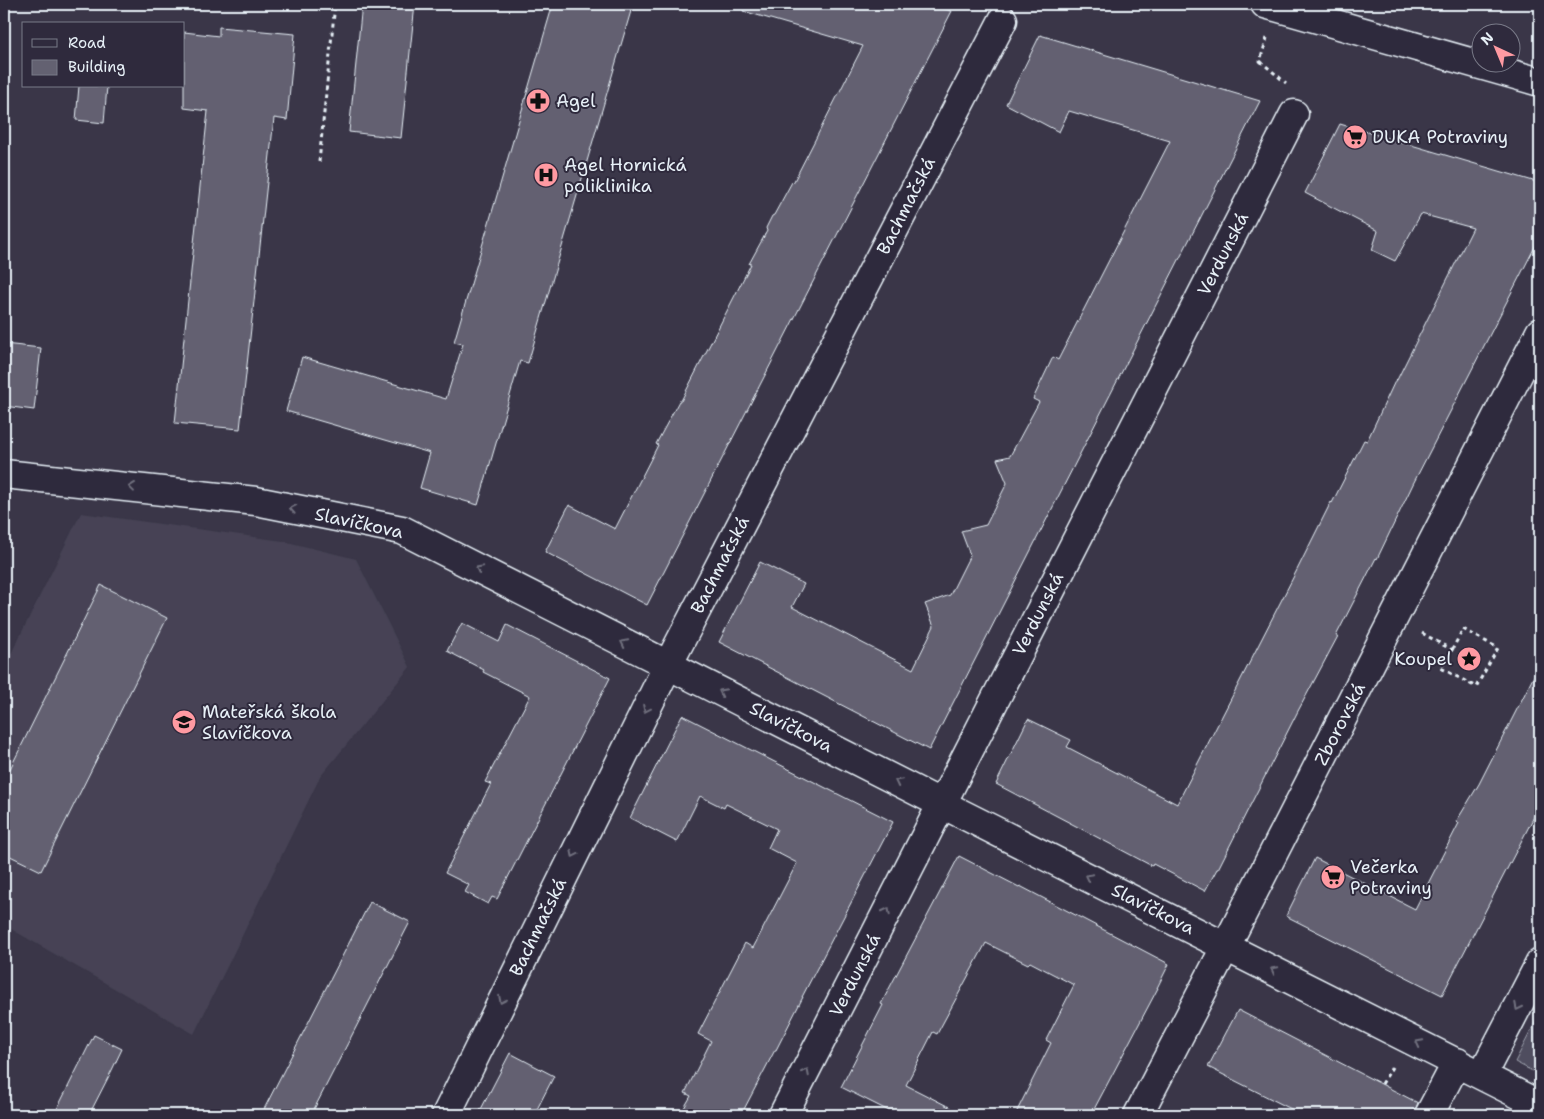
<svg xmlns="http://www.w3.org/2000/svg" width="1544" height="1119" font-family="'Shantell Sans',sans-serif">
  <rect width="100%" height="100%" fill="#3a3648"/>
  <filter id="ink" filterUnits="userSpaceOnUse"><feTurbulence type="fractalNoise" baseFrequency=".02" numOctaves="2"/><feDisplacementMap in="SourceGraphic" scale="10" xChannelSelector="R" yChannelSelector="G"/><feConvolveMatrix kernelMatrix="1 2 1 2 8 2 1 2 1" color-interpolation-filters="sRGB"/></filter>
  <g filter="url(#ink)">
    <path fill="#464354" d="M 81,513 L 283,541 L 356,559 L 410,667 L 320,777 L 194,1034 L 4,925 L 4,668 Z"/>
    <path fill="#504e5f" stroke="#9ca0ac" d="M 1540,1013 L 1540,1075 L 1515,1062 Z"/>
    <path fill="#636171" stroke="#e8f1f8" d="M 362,4 L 415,4 L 401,138 L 349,132 Z
      M 553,4 L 633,4 L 528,363 L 520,361 L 478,505 L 420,488 L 430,453 L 286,411 L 302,357 L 446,399 L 463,344 L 454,342 Z
      M 744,4 L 927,4 L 952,11 L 647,605 L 545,552 L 569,505 L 615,529 L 658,445 L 656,444 L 679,401 L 681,401 L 751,264 L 749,264 L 767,231 L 766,228 L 772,216 L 774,215 L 792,182 L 793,183 L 863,46 L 743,11 Z
      M 219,27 L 295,34 L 287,120 L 274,118 L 240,429 L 175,423 L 208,111 L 184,108 L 184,32 L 219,36 Z
      M 1040,35 L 1260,101 L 929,750 L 719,642 L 760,562 L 804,584 L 792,607 L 913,669 L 934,626 L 925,604 L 950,595 L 970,555 L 961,531 L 986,525 L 1007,483 L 997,459 L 1010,456 L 1039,402 L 1033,399 L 1053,357 L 1058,360 L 1170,141 L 1069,111 L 1059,132 L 1006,104 Z
      M 79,86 L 107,86 L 104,123 L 76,120 Z
      M 1340,124 L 1540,183 L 1540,237 L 1413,484 L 1377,559 L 1376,558 L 1336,636 L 1338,636 L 1298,711 L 1218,869 L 1217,869 L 1205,891 L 1153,864 L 1152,866 L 996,784 L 1028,719 L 1071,740 L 1067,747 L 1177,804 L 1298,568 L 1331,502 L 1332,503 L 1364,440 L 1367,441 L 1396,379 L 1397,380 L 1473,228 L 1421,214 L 1395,261 L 1372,250 L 1378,231 L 1305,193 Z
      M 4,344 L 41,348 L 34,410 L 4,406 Z
      M 101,585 L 167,618 L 41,871 L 4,853 L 4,781 Z
      M 462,623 L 499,642 L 507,625 L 610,678 L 497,899 L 492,897 L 488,904 L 465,892 L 469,885 L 445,873 L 491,784 L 485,782 L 530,696 L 483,672 L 484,670 L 447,651 Z
      M 1540,664 L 1540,805 L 1442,995 L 1286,916 L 1315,858 L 1415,909 L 1459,823 L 1456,822 L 1479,784 Z
      M 682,715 L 893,822 L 802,997 L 803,997 L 776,1050 L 775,1050 L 741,1115 L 680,1115 L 691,1096 L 685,1093 L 711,1041 L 698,1034 L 745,943 L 753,948 L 797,863 L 768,848 L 777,829 L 726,804 L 724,808 L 700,796 L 677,842 L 630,818 Z
      M 959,856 L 1019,887 L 1020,886 L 1169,964 L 1157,988 L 1158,988 L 1091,1115 L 1015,1115 L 1051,1043 L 1046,1040 L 1074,985 L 1030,962 L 1028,964 L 986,943 L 937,1034 L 933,1032 L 906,1085 L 965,1115 L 897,1115 L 841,1087 L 883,1005 L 881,1004 Z
      M 370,902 L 410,922 L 311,1115 L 261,1115 Z
      M 1238,1010 L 1418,1103 L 1413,1115 L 1303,1115 L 1208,1067 Z
      M 94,1035 L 122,1049 L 112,1070 L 89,1115 L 54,1115 Z
      M 510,1053 L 554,1076 L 534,1115 L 478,1115 Z"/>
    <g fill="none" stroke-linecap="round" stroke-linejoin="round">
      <defs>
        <path id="street" d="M 1265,4 L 1540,82
          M 4,474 L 256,501 L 402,530 L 942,804 L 1540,1105
          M 1482,1075 L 1540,963
          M 446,1115 L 668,665 L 1003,20
          M 783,1115 L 1294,114
          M 1138,1115 L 1226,946 L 1540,332
          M 1429,1115 L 1457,1062"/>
      </defs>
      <use href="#street" stroke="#e8f1f8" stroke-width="31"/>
      <path stroke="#e8f1f8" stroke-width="3" stroke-dasharray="4 4" stroke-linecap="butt" d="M 278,4 L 334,9
        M 1267,38 L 1260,61 L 1286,83
        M 319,162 L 335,4
        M 1422,633 L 1452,650 L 1441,668 L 1476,687 L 1498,648 L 1463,629 L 1452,650
        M 1382,1084 L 1392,1067"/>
      <use href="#street" stroke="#2f2a3d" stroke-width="28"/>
    </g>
    <defs><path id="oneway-chevron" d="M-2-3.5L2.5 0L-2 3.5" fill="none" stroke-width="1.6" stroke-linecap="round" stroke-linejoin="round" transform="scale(1.25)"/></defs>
    <g stroke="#70707e">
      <use href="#oneway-chevron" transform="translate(132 487) rotate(-173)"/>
      <use href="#oneway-chevron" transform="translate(293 509) rotate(-169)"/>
      <use href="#oneway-chevron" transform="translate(479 569) rotate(-153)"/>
      <use href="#oneway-chevron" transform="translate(624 643) rotate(-153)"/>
      <use href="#oneway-chevron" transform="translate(722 692) rotate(-153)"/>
      <use href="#oneway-chevron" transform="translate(646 709) rotate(116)"/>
      <use href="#oneway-chevron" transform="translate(898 782) rotate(-153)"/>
      <use href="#oneway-chevron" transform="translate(574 854) rotate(116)"/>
      <use href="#oneway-chevron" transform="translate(1089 877) rotate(-153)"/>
      <use href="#oneway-chevron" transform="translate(887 911) rotate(-63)"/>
      <use href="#oneway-chevron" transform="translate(1274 970) rotate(-153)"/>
      <use href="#oneway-chevron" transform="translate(502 1000) rotate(116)"/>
      <use href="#oneway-chevron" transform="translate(1518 1007) rotate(117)"/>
      <use href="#oneway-chevron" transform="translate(1419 1043) rotate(-153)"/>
      <use href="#oneway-chevron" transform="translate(806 1072) rotate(-63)"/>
    </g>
  </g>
  <defs>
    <symbol id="pharmacy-disc" viewBox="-11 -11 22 22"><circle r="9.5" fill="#ff9aa2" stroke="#2f2a3d"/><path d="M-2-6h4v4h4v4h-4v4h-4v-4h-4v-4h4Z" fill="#111"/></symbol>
    <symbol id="supermarket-disc" viewBox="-11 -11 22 22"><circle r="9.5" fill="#ff9aa2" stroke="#2f2a3d"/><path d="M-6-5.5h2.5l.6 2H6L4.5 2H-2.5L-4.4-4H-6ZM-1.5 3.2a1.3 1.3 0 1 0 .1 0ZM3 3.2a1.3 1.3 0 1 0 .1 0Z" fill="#111"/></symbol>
    <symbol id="hospital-disc" viewBox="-11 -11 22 22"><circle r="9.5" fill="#ff9aa2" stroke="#2f2a3d"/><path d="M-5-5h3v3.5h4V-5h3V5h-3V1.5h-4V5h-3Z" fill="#111"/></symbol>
    <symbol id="sight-disc" viewBox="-11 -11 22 22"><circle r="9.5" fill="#ff9aa2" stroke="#2f2a3d"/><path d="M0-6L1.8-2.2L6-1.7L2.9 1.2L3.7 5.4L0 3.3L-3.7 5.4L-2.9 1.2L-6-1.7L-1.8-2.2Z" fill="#111"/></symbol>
    <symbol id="school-disc" viewBox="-11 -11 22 22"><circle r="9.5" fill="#ff9aa2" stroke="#2f2a3d"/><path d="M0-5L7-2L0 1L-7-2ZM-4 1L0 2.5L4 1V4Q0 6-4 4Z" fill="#111"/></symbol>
  </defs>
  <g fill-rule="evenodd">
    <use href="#pharmacy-disc" x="524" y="87" width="28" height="28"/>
    <use href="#supermarket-disc" x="1341" y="123" width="28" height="28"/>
    <use href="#hospital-disc" x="532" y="161" width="28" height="28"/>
    <use href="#sight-disc" x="1455" y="645" width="28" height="28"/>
    <use href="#school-disc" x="170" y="708" width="28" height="28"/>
    <use href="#supermarket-disc" x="1319" y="863" width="28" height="28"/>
  </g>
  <g text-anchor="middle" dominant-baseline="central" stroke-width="4" stroke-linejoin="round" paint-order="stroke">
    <g font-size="18" fill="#e8f1f8" stroke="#2f2a3d" text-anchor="start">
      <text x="556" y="101">Agel</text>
      <text x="1372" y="137">DUKA Potraviny</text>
      <text x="564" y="165">Agel Hornická<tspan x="564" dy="21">poliklinika</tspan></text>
      <text x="1452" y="659" text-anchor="end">Koupel</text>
      <text x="202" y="712">Mateřská škola<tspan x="202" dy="21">Slavíčkova</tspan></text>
      <text x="1350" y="867">Večerka<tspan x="1350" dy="21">Potraviny</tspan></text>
    </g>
    <g font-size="18" fill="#e8f1f8" stroke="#2f2a3d">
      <text transform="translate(906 206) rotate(-63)">Bachmačská</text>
      <text transform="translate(1223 254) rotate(-63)">Verdunská</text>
      <text transform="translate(359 523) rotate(12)">Slavíčkova</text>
      <text transform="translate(720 565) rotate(-63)">Bachmačská</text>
      <text transform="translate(1038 614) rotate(-63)">Verdunská</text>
      <text transform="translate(1340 724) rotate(-63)">Zborovská</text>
      <text transform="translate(791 727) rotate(27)">Slavíčkova</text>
      <text transform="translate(1153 909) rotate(27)">Slavíčkova</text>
      <text transform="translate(538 927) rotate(-64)">Bachmačská</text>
      <text transform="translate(855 975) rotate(-63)">Verdunská</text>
    </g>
  </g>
  <rect width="1544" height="1119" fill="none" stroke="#2f2a3d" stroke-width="20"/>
  <rect x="10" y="10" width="1524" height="1099" fill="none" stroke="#e8f1f8" stroke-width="2" filter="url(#ink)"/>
  <rect x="22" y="22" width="162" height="65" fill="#2f2a3d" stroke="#797a88"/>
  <rect x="32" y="39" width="25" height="8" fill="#2f2a3d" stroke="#797a88"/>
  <text x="68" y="48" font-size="15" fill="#e8f1f8">Road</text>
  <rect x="32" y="60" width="25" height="15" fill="#636171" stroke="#797a88"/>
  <text x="68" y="72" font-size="15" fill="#e8f1f8">Building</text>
  <g transform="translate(1496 48) rotate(316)"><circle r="24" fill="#2f2a3d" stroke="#797a88"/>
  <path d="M0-4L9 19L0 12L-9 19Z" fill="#ff9aa2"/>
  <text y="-8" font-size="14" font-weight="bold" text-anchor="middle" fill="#e8f1f8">N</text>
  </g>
</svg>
